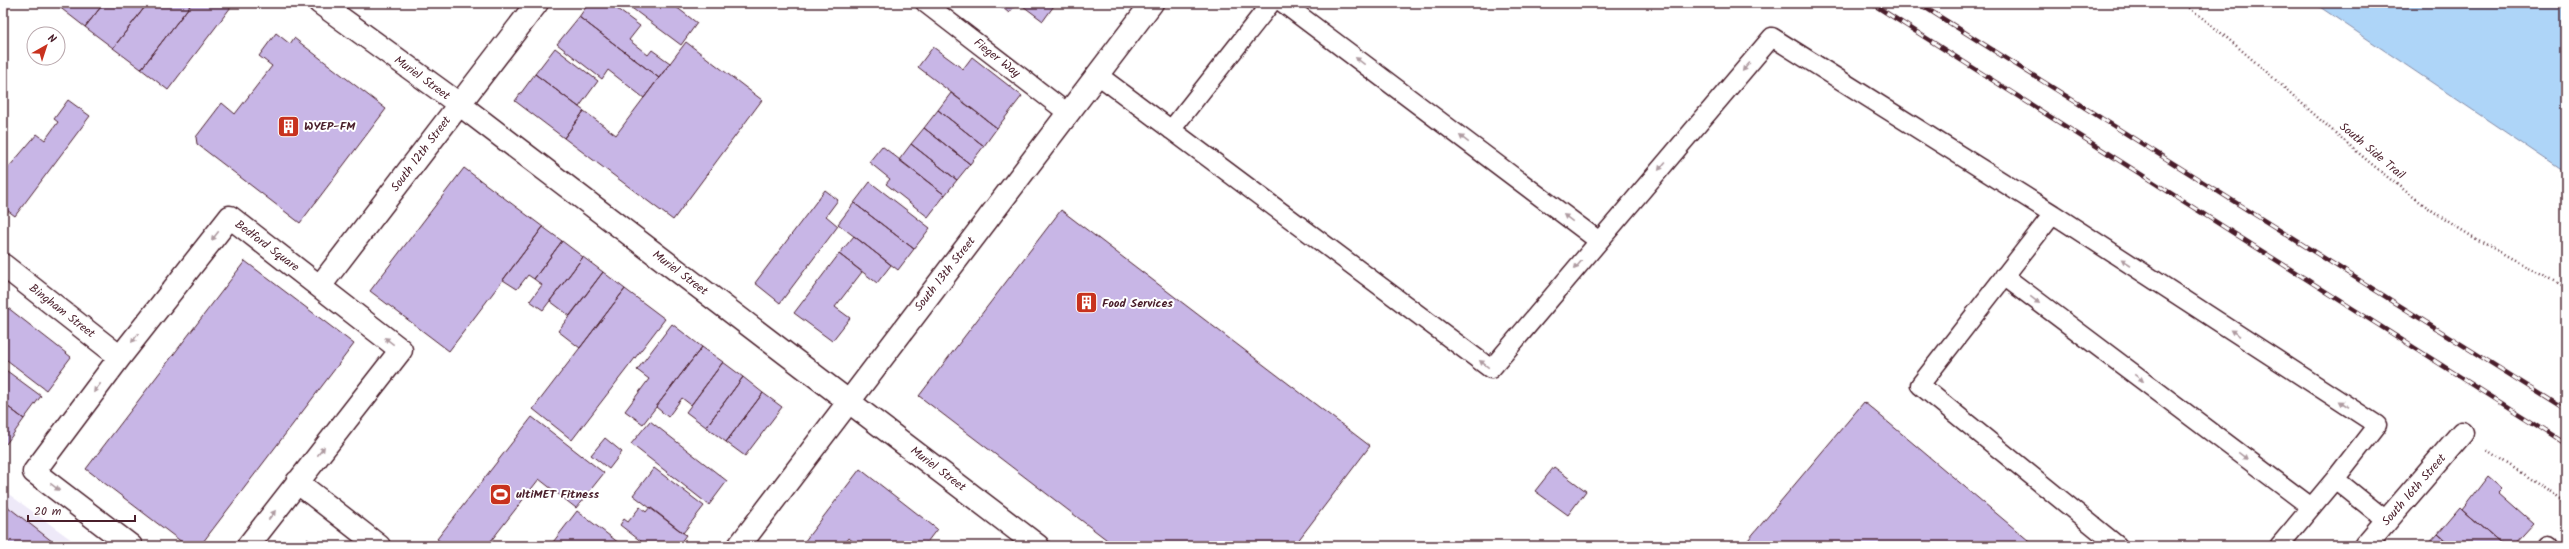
<svg xmlns="http://www.w3.org/2000/svg" width="2569" height="549" font-family="Kalam,sans-serif">
  <rect width="100%" height="100%" fill="#fff"/>
  <filter id="ink" filterUnits="userSpaceOnUse"><feTurbulence type="fractalNoise" baseFrequency=".025" numOctaves="2"/><feDisplacementMap in="SourceGraphic" scale="8" xChannelSelector="R" yChannelSelector="G"/><feConvolveMatrix kernelMatrix="1 2 1 2 8 2 1 2 1" color-interpolation-filters="sRGB"/></filter>
  <g filter="url(#ink)">
    <path fill="#eee9f8" d="M 3,490 L 80,546 L 3,546 Z"/>
    <path fill="#aed5f8" stroke="#868ca6" d="M 2314,3 L 2566,3 L 2566,173 Z"/>
    <path fill="#c8b6e6" stroke="#4a1f2b" d="M 61,3 L 104,3 L 85,27 L 58,6 Z
      M 104,3 L 148,3 L 113,48 L 85,27 Z
      M 148,3 L 192,3 L 141,69 L 113,48 Z
      M 192,3 L 234,3 L 168,90 L 141,69 Z
      M 589,3 L 609,3 L 640,26 L 629,40 L 648,55 L 652,50 L 670,63 L 659,78 L 579,17 Z
      M 625,3 L 671,3 L 697,23 L 681,45 Z
      M 997,3 L 1017,3 L 1009,13 Z
      M 1019,3 L 1056,3 L 1043,21 Z
      M 579,17 L 659,78 L 644,98 L 608,70 L 602,79 L 557,44 Z
      M 276,33 L 290,44 L 294,38 L 386,109 L 300,223 L 197,144 L 196,137 L 222,103 L 235,114 L 272,66 L 259,56 Z
      M 686,42 L 762,100 L 673,220 L 564,138 L 584,111 L 616,135 Z
      M 933,47 L 963,69 L 972,57 L 1022,96 L 997,128 L 918,67 Z
      M 555,48 L 598,81 L 579,107 L 535,74 Z
      M 535,74 L 584,111 L 564,138 L 515,101 Z
      M 951,93 L 997,128 L 984,146 L 938,110 Z
      M 68,100 L 90,116 L 15,216 L 3,207 L 3,174 L 37,134 L 45,140 L 58,122 L 54,119 Z
      M 938,110 L 984,146 L 970,164 L 924,128 Z
      M 924,128 L 970,164 L 957,180 L 911,144 Z
      M 911,144 L 957,180 L 945,195 L 899,160 Z
      M 882,146 L 945,195 L 928,217 L 886,184 L 890,179 L 869,162 Z
      M 464,168 L 543,227 L 449,351 L 370,291 Z
      M 870,182 L 930,228 L 914,249 L 854,203 Z
      M 825,190 L 838,200 L 826,216 L 838,226 L 780,303 L 755,283 Z
      M 854,203 L 914,249 L 898,270 L 838,224 Z
      M 1061,210 L 1370,446 L 1294,546 L 1115,546 L 919,396 Z
      M 543,227 L 562,241 L 534,279 L 528,275 L 517,289 L 503,280 Z
      M 854,236 L 891,265 L 877,283 L 839,254 Z
      M 562,241 L 583,257 L 543,310 L 530,301 L 542,285 L 534,279 Z
      M 839,254 L 862,272 L 835,307 L 850,318 L 832,341 L 794,313 Z
      M 583,257 L 603,272 L 570,316 L 550,301 Z
      M 245,261 L 354,344 L 200,546 L 187,546 L 86,469 Z
      M 603,272 L 625,289 L 580,348 L 558,331 Z
      M 625,289 L 665,319 L 572,440 L 533,409 Z
      M 3,304 L 71,357 L 46,390 L 3,357 Z
      M 672,324 L 702,347 L 643,424 L 625,411 L 649,379 L 637,370 Z
      M 702,347 L 723,362 L 691,405 L 682,398 L 668,417 L 656,407 Z
      M 723,362 L 743,377 L 706,427 L 686,412 Z
      M 3,368 L 41,396 L 24,419 L 3,403 Z
      M 743,377 L 763,393 L 726,442 L 706,427 Z
      M 763,393 L 782,407 L 745,456 L 726,442 Z
      M 1864,402 L 2035,546 L 1743,546 Z
      M 3,403 L 24,419 L 6,444 L 3,442 Z
      M 532,417 L 604,473 L 576,508 L 539,479 L 487,546 L 446,546 L 437,539 Z
      M 650,421 L 727,481 L 709,505 L 631,444 Z
      M 605,438 L 622,452 L 609,469 L 591,455 Z
      M 1554,467 L 1586,491 L 1568,515 L 1535,491 Z
      M 654,468 L 704,506 L 683,533 L 633,495 Z
      M 860,469 L 937,529 L 924,546 L 858,546 L 849,538 L 843,546 L 833,543 L 831,546 L 801,546 Z
      M 2488,476 L 2502,488 L 2498,492 L 2533,523 L 2512,546 L 2503,546 L 2462,510 Z
      M 3,503 L 53,542 L 50,546 L 3,546 Z
      M 640,507 L 646,512 L 650,507 L 686,535 L 678,546 L 647,546 L 620,525 L 624,519 L 628,522 Z
      M 2460,508 L 2462,510 L 2503,546 L 2452,546 L 2438,534 Z
      M 577,511 L 623,546 L 550,546 Z
      M 2438,534 L 2452,546 L 2427,546 Z
      M 307,539 L 317,546 L 302,546 Z"/>
    <g fill="none" stroke-linecap="round" stroke-linejoin="round">
      <defs>
        <path id="lane" d="M 925,3 L 1069,114
          M 1283,3 L 1599,241
          M 1098,75 L 1491,369 L 1772,37 L 2053,214 L 1920,385 L 2118,546
          M 1171,130 L 1271,3
          M 2053,214 L 2377,425 L 2335,479 L 2387,521
          M 2004,276 L 2311,507
          M 2279,546 L 2335,479
          M 2546,546 L 2547,545"/>
        <path id="street" d="M 320,3 L 459,104 L 1038,546
          M 3,265 L 120,357
          M 320,286 L 537,3
          M 297,482 L 379,546
          M 131,546 L 34,472 L 120,357 L 230,217 L 401,350 L 248,546
          M 739,546 L 1152,3
          M 2365,546 L 2462,433"/>
      </defs>
      <use href="#lane" stroke="#4a1f2b" stroke-width="21"/>
      <use href="#street" stroke="#4a1f2b" stroke-width="25"/>
      <path stroke="#4a1f2b" stroke-width="2.5" stroke-dasharray="1 3" stroke-linecap="butt" d="M 2183,3 C 2271,69 2346,151 2437,214 C 2477,242 2524,264 2566,288
        M 2487,450 L 2566,503"/>
      <use href="#lane" stroke="#fff" stroke-width="18"/>
      <use href="#street" stroke="#fff" stroke-width="22"/>
      <defs>
        <path id="rail" d="M 1871,3 L 2566,444
          M 1918,3 L 2566,410"/>
      </defs>
      <use href="#rail" stroke="#4a1f2b" stroke-width="4.5"/>
      <use href="#rail" stroke="#fff" stroke-width="3" stroke-dasharray="9" stroke-linecap="butt"/>
    </g>
    <defs><path id="oneway-solid" d="M-6-.8H1V-3.2L6.5 0L1 3.2V.8H-6Z"/></defs>
    <g fill="#ae9aa0">
      <use href="#oneway-solid" transform="translate(1360 61) rotate(-143)"/>
      <use href="#oneway-solid" transform="translate(1746 67) rotate(130)"/>
      <use href="#oneway-solid" transform="translate(1464 139) rotate(-143)"/>
      <use href="#oneway-solid" transform="translate(1662 166) rotate(130)"/>
      <use href="#oneway-solid" transform="translate(1568 218) rotate(-143)"/>
      <use href="#oneway-solid" transform="translate(215 236) rotate(128)"/>
      <use href="#oneway-solid" transform="translate(2126 262) rotate(-147)"/>
      <use href="#oneway-solid" transform="translate(1578 265) rotate(130)"/>
      <use href="#oneway-solid" transform="translate(2035 300) rotate(37)"/>
      <use href="#oneway-solid" transform="translate(2235 333) rotate(-147)"/>
      <use href="#oneway-solid" transform="translate(135 338) rotate(128)"/>
      <use href="#oneway-solid" transform="translate(389 341) rotate(-142)"/>
      <use href="#oneway-solid" transform="translate(1484 364) rotate(-143)"/>
      <use href="#oneway-solid" transform="translate(2139 378) rotate(37)"/>
      <use href="#oneway-solid" transform="translate(97 388) rotate(127)"/>
      <use href="#oneway-solid" transform="translate(2344 404) rotate(-147)"/>
      <use href="#oneway-solid" transform="translate(321 451) rotate(-52)"/>
      <use href="#oneway-solid" transform="translate(2243 456) rotate(37)"/>
      <use href="#oneway-solid" transform="translate(55 487) rotate(37)"/>
      <use href="#oneway-solid" transform="translate(272 515) rotate(-53)"/>
    </g>
  </g>
  <defs>
    <symbol id="building-square" viewBox="-11 -11 22 22"><rect x="-9" y="-9" width="18" height="18" rx="4" fill="#c8321e" stroke="#fff"/><path d="M-4-6H4V6H1V3H-1V6H-4ZM-2.5-4.3h1.7v1.8h-1.7ZM.8-4.3h1.7v1.8H.8ZM-2.5-1h1.7V.8h-1.7ZM.8-1h1.7V.8H.8Z" fill="#fff"/></symbol>
    <symbol id="stadium-square" viewBox="-11 -11 22 22"><rect x="-9" y="-9" width="18" height="18" rx="4" fill="#c8321e" stroke="#fff"/><path d="M0-5a6.5 5 0 1 0 0 10a6.5 5 0 1 0 0-10ZM-3.5-1.8h7v3.6h-7Z" fill="#fff"/></symbol>
  </defs>
  <g fill-rule="evenodd">
    <use href="#building-square" x="276" y="114" width="25" height="25"/>
    <use href="#building-square" x="1074" y="290" width="25" height="25"/>
    <use href="#stadium-square" x="488" y="482" width="25" height="25"/>
  </g>
  <g text-anchor="middle" dominant-baseline="central" stroke-width="4" stroke-linejoin="round" paint-order="stroke">
    <g font-size="12" fill="#4a1f2b" stroke="#fff">
      <text transform="translate(997 58) rotate(38)">Fieger Way</text>
      <text transform="translate(422 78) rotate(36)">Muriel Street</text>
      <text transform="translate(2372 151) rotate(40)">South Side Trail</text>
      <text transform="translate(421 154) rotate(-53)">South 12th Street</text>
      <text transform="translate(267 246) rotate(37)">Bedford Square</text>
      <text transform="translate(680 273) rotate(37)">Muriel Street</text>
      <text transform="translate(945 274) rotate(-52)">South 13th Street</text>
      <text transform="translate(62 311) rotate(38)">Bingham Street</text>
      <text transform="translate(938 469) rotate(37)">Muriel Street</text>
      <text transform="translate(2414 490) rotate(-49)">South 16th Street</text>
    </g>
    <g font-size="12" font-weight="bold" fill="#4a1f2b" stroke="#fff" text-anchor="start">
      <text x="304" y="126">WYEP-FM</text>
      <text x="1102" y="303">Food Services</text>
      <text x="516" y="494">ultiMET Fitness</text>
    </g>
  </g>
  <rect width="2569" height="549" fill="none" stroke="#fff" stroke-width="16"/>
  <rect x="8" y="8" width="2553" height="533" fill="none" stroke="#4a1f2b" stroke-width="1.5" filter="url(#ink)"/>
  <g transform="translate(46 46) rotate(39)"><circle r="19" fill="#ffffff" stroke="#b7a5aa"/>
  <path d="M0-3L7 15L0 10L-7 15Z" fill="#c8321e"/>
  <text y="-6" font-size="11" font-weight="bold" text-anchor="middle" fill="#4a1f2b">N</text>
  </g>
  <path d="M28 515v6h107v-6" fill="none" stroke="#4a1f2b" stroke-width="2"/>
  <text x="34" y="515" font-size="12" fill="#4a1f2b" stroke="#ffffff" stroke-width="3" paint-order="stroke">20 m</text>
</svg>
